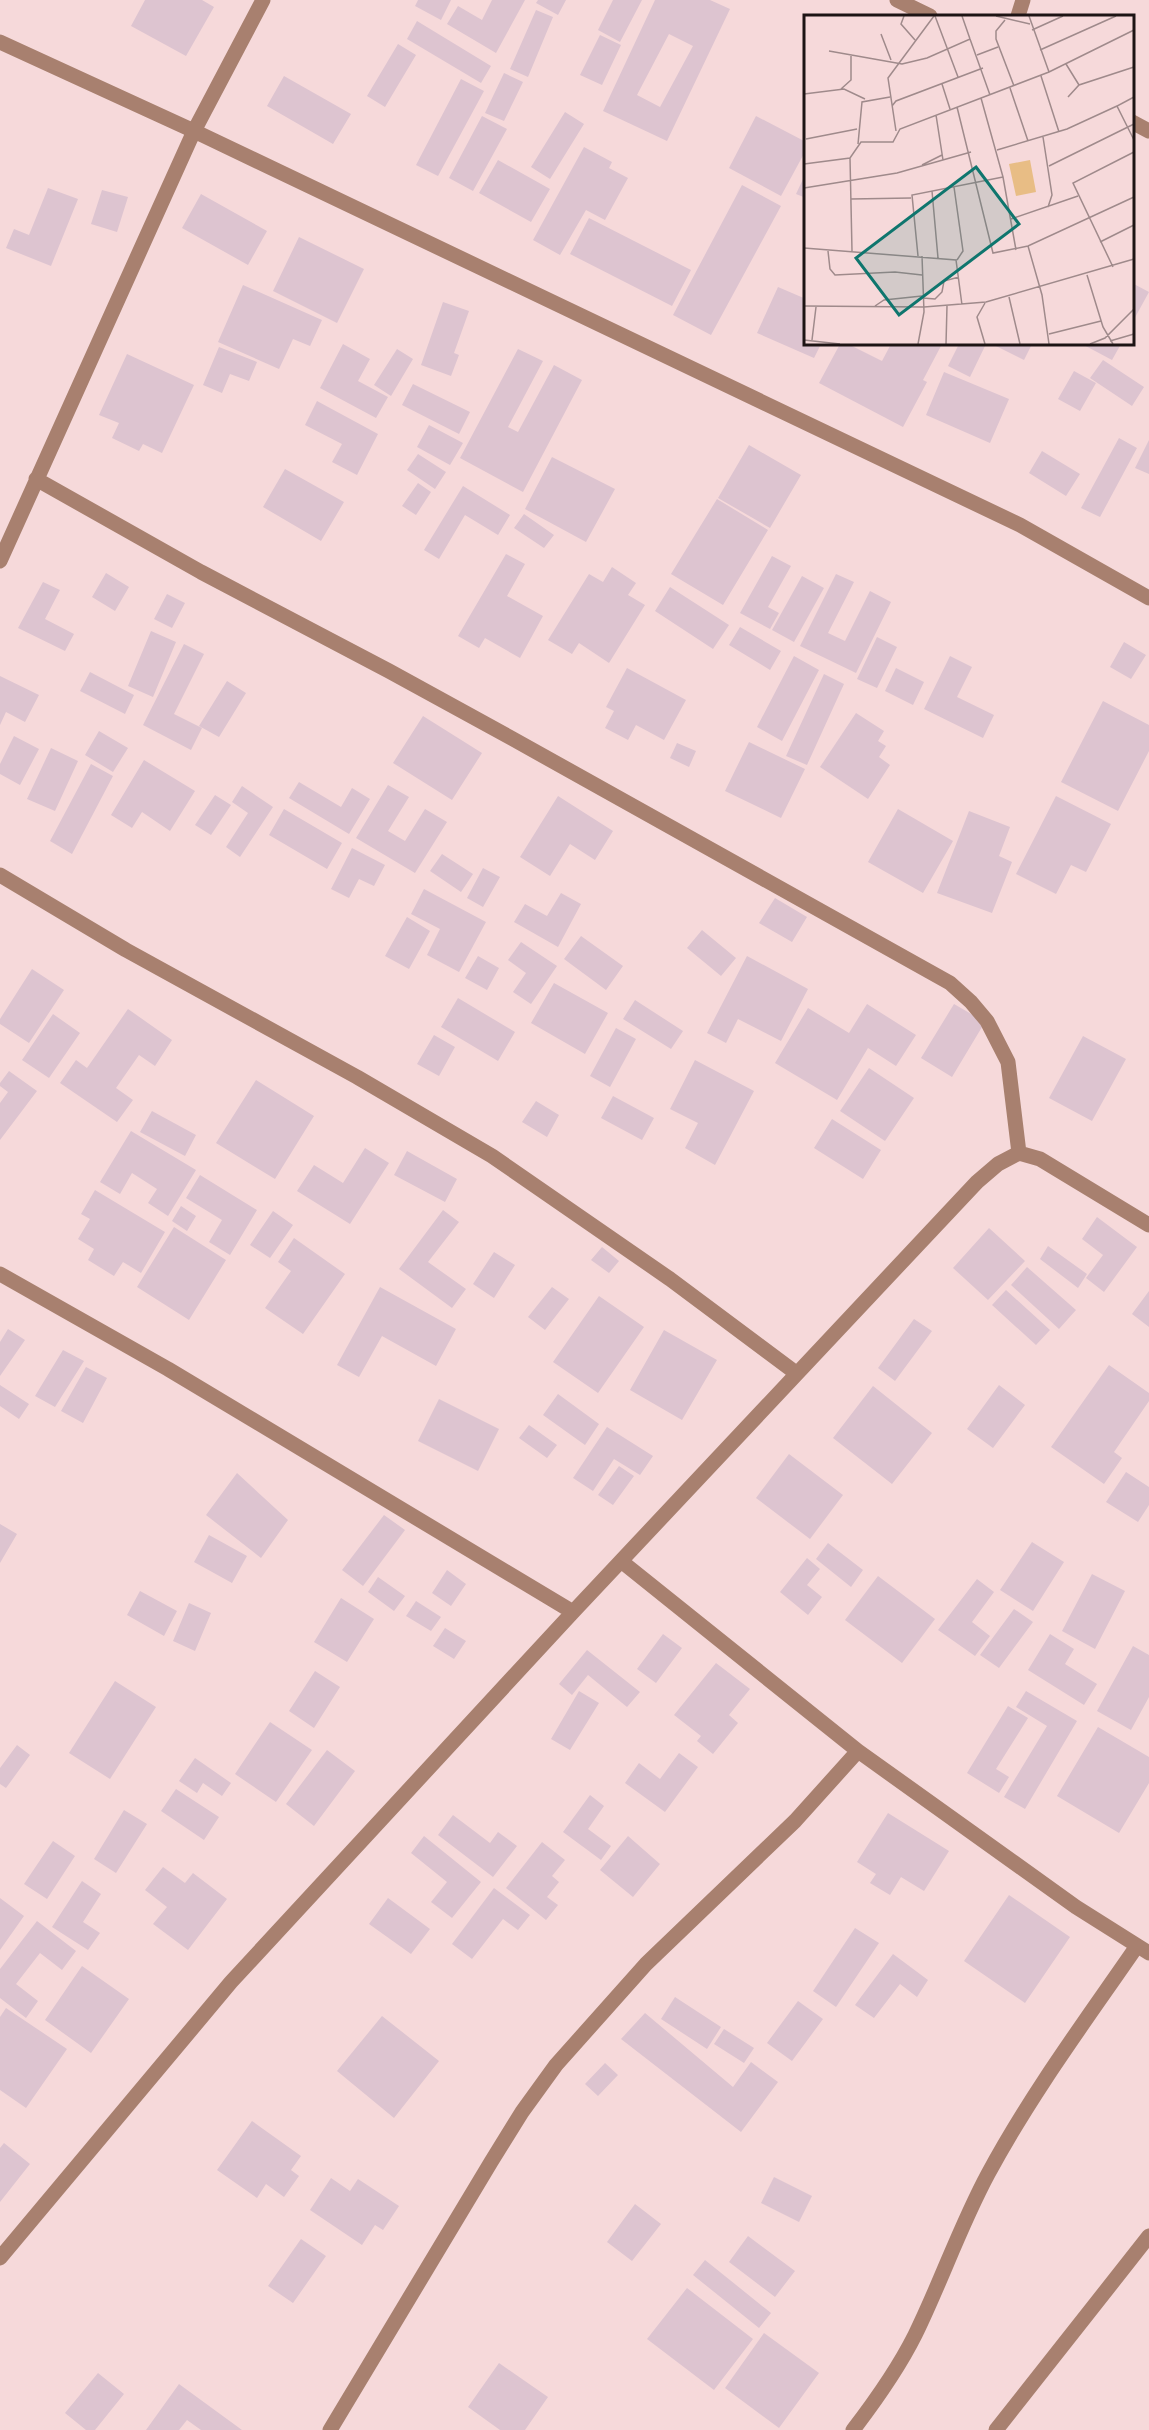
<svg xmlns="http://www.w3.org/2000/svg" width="1149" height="2430" font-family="'Varela Round',sans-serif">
  <rect width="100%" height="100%" fill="#f6d9da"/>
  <path fill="#ddc4d0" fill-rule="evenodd" d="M 145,0 L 202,0 L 214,7 L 186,56 L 131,26 Z
    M 418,0 L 451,0 L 441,20 L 415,6 Z
    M 492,0 L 525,0 L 496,53 L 447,24 L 458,6 L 482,20 Z
    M 538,0 L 566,0 L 558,15 L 536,3 Z
    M 613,0 L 642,0 L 620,42 L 598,30 Z
    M 655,0 L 710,0 L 730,9 L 667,141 L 603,111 ZM 669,34 L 693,46 L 660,107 L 637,95 Z
    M 536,10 L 553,17 L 528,77 L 510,69 Z
    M 417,21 L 491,66 L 481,83 L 407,39 Z
    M 600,35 L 621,45 L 602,85 L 580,75 Z
    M 398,44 L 416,55 L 385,107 L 367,96 Z
    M 504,73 L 523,82 L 504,121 L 485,113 Z
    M 284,76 L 351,114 L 333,144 L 267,106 Z
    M 461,79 L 484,91 L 438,176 L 416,165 Z
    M 565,112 L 584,124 L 550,179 L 531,167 Z
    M 482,116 L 507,129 L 473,191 L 449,178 Z
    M 756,116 L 806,142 L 806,150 L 781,196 L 729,168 Z
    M 584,147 L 612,162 L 609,168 L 628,178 L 605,220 L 586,210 L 560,255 L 533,240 Z
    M 498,160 L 550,189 L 531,222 L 479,193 Z
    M 804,177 L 806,178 L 806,198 L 796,194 Z
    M 742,185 L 781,206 L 711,335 L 673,315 Z
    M 48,188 L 78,199 L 51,266 L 6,248 L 14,229 L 29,235 Z
    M 102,190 L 128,197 L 117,232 L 91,224 Z
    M 201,194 L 267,231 L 248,265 L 182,228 Z
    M 589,218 L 691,270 L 672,306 L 570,254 Z
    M 299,237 L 364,269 L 337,323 L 273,291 Z
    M 1132,283 L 1149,292 L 1132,323 Z
    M 243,285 L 322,320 L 310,346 L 293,339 L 279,369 L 218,342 Z
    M 778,287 L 806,299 L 806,344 L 821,344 L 814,358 L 757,333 Z
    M 443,302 L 469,311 L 454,353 L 459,355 L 451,376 L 421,365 Z
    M 343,344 L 370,359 L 358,381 L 388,397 L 376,418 L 320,388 Z
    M 840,344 L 848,344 L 882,361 L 891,344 L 942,344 L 923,380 L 927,382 L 903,427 L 819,383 Z
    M 959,344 L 986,344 L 970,377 L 948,366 Z
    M 992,344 L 1032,344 L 1024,360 Z
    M 1082,344 L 1121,344 L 1112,360 Z
    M 219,347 L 257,362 L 249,381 L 230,374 L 222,393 L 203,385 Z
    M 397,349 L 413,359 L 391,396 L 374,385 Z
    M 518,349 L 543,361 L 508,427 L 518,432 L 554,365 L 582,380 L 523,492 L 460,458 Z
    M 127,354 L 194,385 L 162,453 L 143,444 L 139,451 L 112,438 L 119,423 L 99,415 Z
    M 1103,360 L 1144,387 L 1132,406 L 1090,378 Z
    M 1074,371 L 1096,383 L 1080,411 L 1058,399 Z
    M 944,372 L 1009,399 L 990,443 L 926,415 Z
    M 413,384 L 470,412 L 459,434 L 402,405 Z
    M 317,401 L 378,434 L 357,475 L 332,462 L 342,444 L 305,425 Z
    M 429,425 L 463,443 L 450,465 L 417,447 Z
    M 1119,438 L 1137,448 L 1100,517 L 1081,508 Z
    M 1149,440 L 1149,474 L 1135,468 Z
    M 749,445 L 801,475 L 770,528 L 718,498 Z
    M 1042,451 L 1080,474 L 1066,496 L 1029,473 Z
    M 418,454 L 446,472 L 435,489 L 407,470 Z
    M 552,457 L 615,489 L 586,542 L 525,509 Z
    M 285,469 L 344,502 L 321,541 L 263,507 Z
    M 418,483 L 431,492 L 416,515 L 402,506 Z
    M 463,486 L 510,515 L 498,535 L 465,515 L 439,559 L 424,550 Z
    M 717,499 L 768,530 L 723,605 L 671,574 Z
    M 524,514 L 554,535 L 544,548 L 514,528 Z
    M 506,554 L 525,564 L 507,596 L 543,616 L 520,658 L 485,638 L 479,648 L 458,636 Z
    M 772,556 L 791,566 L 768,607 L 779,613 L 770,629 L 740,613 Z
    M 612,567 L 636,583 L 628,595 L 645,605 L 609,663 L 579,643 L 572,654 L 548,640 L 589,574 L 603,582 Z
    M 106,573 L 129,587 L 115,611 L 92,597 Z
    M 836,574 L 854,582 L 828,633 L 845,641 L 870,591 L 891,602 L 856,673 L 800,646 Z
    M 802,576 L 824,588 L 794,642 L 772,630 Z
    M 43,582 L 60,590 L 45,619 L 74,634 L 65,651 L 18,628 Z
    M 670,587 L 729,625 L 713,649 L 655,611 Z
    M 167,594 L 185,603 L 172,628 L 154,619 Z
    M 740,627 L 781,651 L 770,670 L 729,645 Z
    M 151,631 L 176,642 L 153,697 L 128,686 Z
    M 877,637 L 897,647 L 877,688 L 857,679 Z
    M 1124,642 L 1146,655 L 1131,679 L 1110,667 Z
    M 184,644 L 204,654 L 174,714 L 202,728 L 191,750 L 143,725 Z
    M 794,656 L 819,670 L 782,741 L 757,727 Z
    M 950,656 L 972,667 L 957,697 L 994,715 L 983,738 L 924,709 Z
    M 627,668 L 686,700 L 664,740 L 636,725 L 628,740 L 605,728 L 614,711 L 606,707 Z
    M 896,668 L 924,682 L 913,705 L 885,691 Z
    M 90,672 L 134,695 L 125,714 L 80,691 Z
    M 824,674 L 844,684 L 807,765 L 786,756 Z
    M 0,676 L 39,695 L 25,722 L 6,712 L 0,725 Z
    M 227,681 L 246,693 L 219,737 L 199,726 Z
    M 1103,701 L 1149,725 L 1149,751 L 1118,811 L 1061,782 Z
    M 856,713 L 884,731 L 878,741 L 886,746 L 879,757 L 890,765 L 868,799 L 820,767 Z
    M 423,716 L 482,753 L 452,800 L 393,763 Z
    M 99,731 L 128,748 L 113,772 L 85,755 Z
    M 14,736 L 39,749 L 20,785 L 0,774 L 0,764 Z
    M 749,742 L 805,769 L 781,818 L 725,791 Z
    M 677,743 L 696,751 L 689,767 L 670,758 Z
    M 51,748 L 78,761 L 55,811 L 27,799 Z
    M 144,760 L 195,791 L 170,831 L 142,812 L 132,828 L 111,815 Z
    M 91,764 L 113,776 L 72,854 L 50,841 Z
    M 299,782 L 341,807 L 352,788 L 370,799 L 349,834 L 289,798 Z
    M 388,785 L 409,797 L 388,831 L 405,841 L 425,809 L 447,822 L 415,873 L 356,838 Z
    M 242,786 L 273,807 L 240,857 L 226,847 L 248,813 L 232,802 Z
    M 215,795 L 231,805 L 211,835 L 195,825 Z
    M 558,796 L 613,831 L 595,860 L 570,844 L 550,876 L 520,857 Z
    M 1056,796 L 1111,824 L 1086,872 L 1071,865 L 1056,894 L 1016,874 Z
    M 284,809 L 342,843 L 327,869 L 269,835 Z
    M 898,809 L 953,841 L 923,893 L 868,862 Z
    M 969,811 L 1010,827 L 999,856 L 1012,862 L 992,913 L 937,893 Z
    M 352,848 L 385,865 L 374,886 L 359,879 L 349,898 L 331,889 Z
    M 442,854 L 473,874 L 461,892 L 430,871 Z
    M 483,868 L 500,877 L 483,907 L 467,898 Z
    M 424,889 L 486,922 L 459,972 L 427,955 L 440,929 L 411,914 Z
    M 561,893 L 581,904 L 558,947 L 514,922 L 525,904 L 547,916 Z
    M 775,898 L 807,917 L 792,942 L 759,923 Z
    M 407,917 L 430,931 L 409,969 L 385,956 Z
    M 702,930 L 736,958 L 721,976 L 687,948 Z
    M 581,936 L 623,966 L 606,990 L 564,959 Z
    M 521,942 L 557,966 L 531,1004 L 513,992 L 526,973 L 508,960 Z
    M 478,956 L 499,968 L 487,990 L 465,978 Z
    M 747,956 L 808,989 L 781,1041 L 738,1019 L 726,1043 L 707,1033 Z
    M 32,969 L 64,990 L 29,1043 L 0,1024 L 0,1019 Z
    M 554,983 L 608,1013 L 585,1054 L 531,1023 Z
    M 458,998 L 515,1032 L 498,1061 L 441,1027 Z
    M 635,1000 L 683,1031 L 671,1049 L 623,1019 Z
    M 867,1004 L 916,1035 L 896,1066 L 868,1048 L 837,1100 L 775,1063 L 808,1008 L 849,1033 Z
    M 954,1004 L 985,1022 L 952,1077 L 921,1058 Z
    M 128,1009 L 172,1040 L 155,1066 L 139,1055 L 116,1088 L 133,1100 L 117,1122 L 60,1083 L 76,1060 L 87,1068 Z
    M 53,1014 L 80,1033 L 49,1078 L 22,1060 Z
    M 616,1028 L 636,1039 L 610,1087 L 590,1076 Z
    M 434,1035 L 455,1047 L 439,1076 L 417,1064 Z
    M 1083,1036 L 1126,1059 L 1092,1121 L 1049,1098 Z
    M 695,1060 L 754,1091 L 715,1165 L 685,1148 L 698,1123 L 670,1109 Z
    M 869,1068 L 914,1098 L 885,1141 L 840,1111 Z
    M 9,1071 L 37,1091 L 0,1140 L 0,1103 L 8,1092 L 0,1086 L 0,1083 Z
    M 256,1080 L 314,1116 L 275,1179 L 216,1143 Z
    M 613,1096 L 654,1118 L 642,1140 L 601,1118 Z
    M 536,1101 L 559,1115 L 547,1137 L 522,1122 Z
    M 152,1111 L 196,1135 L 185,1156 L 140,1132 Z
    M 832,1119 L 881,1150 L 863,1179 L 814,1148 Z
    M 131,1131 L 196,1170 L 168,1216 L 148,1203 L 157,1189 L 132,1173 L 120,1194 L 100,1182 Z
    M 365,1148 L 389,1163 L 350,1224 L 297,1191 L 314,1165 L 343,1183 Z
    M 407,1151 L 457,1179 L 445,1202 L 394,1175 Z
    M 200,1175 L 257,1210 L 230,1255 L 209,1242 L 222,1220 L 186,1198 Z
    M 95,1190 L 165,1232 L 141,1273 L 123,1262 L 114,1276 L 88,1260 L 94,1249 L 78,1239 L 90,1219 L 81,1214 Z
    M 181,1206 L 196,1216 L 187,1231 L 172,1221 Z
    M 443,1210 L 459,1222 L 428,1262 L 466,1289 L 452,1308 L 399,1269 Z
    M 273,1211 L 293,1225 L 270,1258 L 250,1245 Z
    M 1097,1217 L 1137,1247 L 1104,1292 L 1086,1278 L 1103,1255 L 1082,1239 Z
    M 174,1227 L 226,1260 L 189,1320 L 137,1287 Z
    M 989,1228 L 1025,1261 L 988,1300 L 953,1268 Z
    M 294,1238 L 345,1274 L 303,1334 L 265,1308 L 291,1271 L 278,1262 Z
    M 1048,1246 L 1087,1274 L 1078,1288 L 1040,1259 Z
    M 602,1247 L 619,1261 L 609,1273 L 591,1260 Z
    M 494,1252 L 515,1265 L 494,1298 L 473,1284 Z
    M 1027,1267 L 1076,1310 L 1059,1329 L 1011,1285 Z
    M 380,1287 L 456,1329 L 436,1366 L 382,1336 L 359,1377 L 337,1365 Z
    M 552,1287 L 569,1299 L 545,1330 L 528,1317 Z
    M 1006,1290 L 1050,1330 L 1036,1345 L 992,1305 Z
    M 1149,1291 L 1149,1327 L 1132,1314 Z
    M 599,1296 L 644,1327 L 598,1393 L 553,1362 Z
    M 914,1319 L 932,1331 L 895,1381 L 878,1368 Z
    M 8,1329 L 25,1340 L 0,1376 L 0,1342 Z
    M 664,1330 L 717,1360 L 682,1420 L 630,1390 Z
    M 63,1350 L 84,1361 L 55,1407 L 35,1396 Z
    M 1109,1365 L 1149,1393 L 1149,1401 L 1114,1452 L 1122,1458 L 1104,1484 L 1051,1447 Z
    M 86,1367 L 107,1378 L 83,1423 L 61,1411 Z
    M 0,1385 L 29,1404 L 19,1419 L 0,1406 Z
    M 999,1385 L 1025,1405 L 993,1448 L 967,1429 Z
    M 873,1386 L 932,1433 L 892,1484 L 833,1438 Z
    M 558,1394 L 599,1424 L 585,1445 L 543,1415 Z
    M 439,1399 L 499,1429 L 478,1471 L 418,1441 Z
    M 529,1425 L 557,1445 L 547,1458 L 519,1438 Z
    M 607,1427 L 653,1456 L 640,1475 L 614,1459 L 593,1491 L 573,1478 Z
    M 789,1454 L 843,1495 L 810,1539 L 756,1498 Z
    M 619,1466 L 634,1476 L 613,1505 L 598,1495 Z
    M 1126,1472 L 1149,1487 L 1149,1505 L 1138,1522 L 1106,1502 Z
    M 237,1473 L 288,1520 L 261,1558 L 206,1515 Z
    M 384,1515 L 405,1530 L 363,1586 L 342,1570 Z
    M 0,1524 L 17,1534 L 0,1563 Z
    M 209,1535 L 247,1556 L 232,1583 L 194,1562 Z
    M 1032,1542 L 1064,1562 L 1033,1611 L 1000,1590 Z
    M 828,1543 L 863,1570 L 851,1587 L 816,1559 Z
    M 807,1558 L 820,1569 L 807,1585 L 822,1597 L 808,1615 L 780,1592 Z
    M 447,1570 L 466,1584 L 451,1606 L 432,1593 Z
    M 1092,1574 L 1125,1591 L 1095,1649 L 1062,1631 Z
    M 878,1576 L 935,1619 L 902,1663 L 845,1620 Z
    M 378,1577 L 405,1596 L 394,1611 L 368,1592 Z
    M 977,1579 L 994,1592 L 972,1622 L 990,1636 L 975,1656 L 938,1630 Z
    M 140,1591 L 177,1611 L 164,1636 L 127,1615 Z
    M 341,1598 L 374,1619 L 347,1662 L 314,1642 Z
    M 416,1601 L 441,1617 L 431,1631 L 406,1616 Z
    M 189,1603 L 211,1613 L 195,1651 L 173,1641 Z
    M 1014,1609 L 1033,1622 L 999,1668 L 980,1655 Z
    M 445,1628 L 466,1641 L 454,1659 L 433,1646 Z
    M 663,1634 L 682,1648 L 656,1683 L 637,1669 Z
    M 1050,1634 L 1074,1649 L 1065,1664 L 1097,1684 L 1084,1705 L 1028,1670 Z
    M 1133,1646 L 1149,1655 L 1149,1697 L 1131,1730 L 1097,1711 Z
    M 587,1650 L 640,1692 L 627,1707 L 588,1675 L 572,1695 L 559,1684 Z
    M 716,1663 L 750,1689 L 729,1715 L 738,1723 L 713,1754 L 697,1741 L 701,1736 L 674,1715 Z
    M 315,1671 L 340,1687 L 314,1728 L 289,1711 Z
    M 115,1681 L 156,1707 L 110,1779 L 69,1753 Z
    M 579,1691 L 599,1703 L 570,1750 L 551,1739 Z
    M 1026,1691 L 1077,1721 L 1025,1809 L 1004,1797 L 1047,1726 L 1016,1707 Z
    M 1008,1706 L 1028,1718 L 996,1769 L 1009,1777 L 999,1793 L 967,1773 Z
    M 270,1722 L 312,1750 L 276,1802 L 235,1774 Z
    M 1098,1727 L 1149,1757 L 1149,1783 L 1119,1833 L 1057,1796 Z
    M 17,1745 L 30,1755 L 6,1788 L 0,1784 L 0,1768 Z
    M 327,1750 L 355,1771 L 314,1826 L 286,1804 Z
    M 679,1753 L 698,1767 L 665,1812 L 625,1783 L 639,1763 L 660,1779 Z
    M 195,1758 L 231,1783 L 222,1796 L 203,1783 L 197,1793 L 179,1781 Z
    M 176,1789 L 219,1817 L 204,1840 L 161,1811 Z
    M 590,1795 L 604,1806 L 588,1829 L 611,1846 L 601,1860 L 563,1832 Z
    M 124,1810 L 147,1824 L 116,1873 L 94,1859 Z
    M 888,1813 L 949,1851 L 924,1891 L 901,1877 L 890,1895 L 870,1883 L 876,1874 L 857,1862 Z
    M 453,1815 L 490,1843 L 498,1832 L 517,1846 L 493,1877 L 438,1835 Z
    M 424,1836 L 481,1882 L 452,1918 L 431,1902 L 447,1882 L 411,1853 Z
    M 628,1836 L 660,1864 L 633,1897 L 600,1870 Z
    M 53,1841 L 75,1856 L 47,1899 L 24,1884 Z
    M 542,1842 L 565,1860 L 552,1876 L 559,1882 L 547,1897 L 558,1905 L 546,1920 L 506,1888 Z
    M 163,1867 L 185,1883 L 193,1873 L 227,1899 L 188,1950 L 153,1924 L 167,1907 L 145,1890 Z
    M 82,1881 L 101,1894 L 83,1922 L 100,1933 L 88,1950 L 52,1927 Z
    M 494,1888 L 530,1915 L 518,1930 L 503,1919 L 472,1959 L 452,1944 Z
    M 1009,1895 L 1070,1937 L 1025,2003 L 964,1961 Z
    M 0,1898 L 24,1916 L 0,1950 Z
    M 388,1898 L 430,1929 L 411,1954 L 369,1924 Z
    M 37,1921 L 76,1951 L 62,1970 L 40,1953 L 16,1984 L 38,2001 L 26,2018 L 0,1998 L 0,1969 Z
    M 855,1928 L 879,1943 L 836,2007 L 813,1991 Z
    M 893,1954 L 928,1980 L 917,1997 L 900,1984 L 874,2018 L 855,2005 Z
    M 82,1966 L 129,1999 L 91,2053 L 45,2020 Z
    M 675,1997 L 721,2027 L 707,2049 L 661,2019 Z
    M 798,2001 L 823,2019 L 792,2061 L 767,2043 Z
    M 6,2008 L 67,2049 L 26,2108 L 0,2090 L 0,2017 Z
    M 645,2013 L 733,2087 L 751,2062 L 778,2082 L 741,2132 L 621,2039 Z
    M 382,2016 L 439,2061 L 394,2118 L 337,2071 Z
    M 724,2029 L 754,2048 L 744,2063 L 714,2044 Z
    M 605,2063 L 618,2075 L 598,2096 L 585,2084 Z
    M 252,2121 L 301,2156 L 291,2170 L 299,2176 L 284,2197 L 266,2184 L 257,2198 L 217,2170 Z
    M 4,2143 L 30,2164 L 0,2202 L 0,2148 Z
    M 774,2177 L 812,2196 L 799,2222 L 761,2203 Z
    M 331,2178 L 350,2191 L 358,2179 L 399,2206 L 383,2230 L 375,2225 L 362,2245 L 310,2210 Z
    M 635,2204 L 661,2224 L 632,2261 L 607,2242 Z
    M 748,2236 L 795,2271 L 775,2297 L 729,2262 Z
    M 301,2239 L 326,2256 L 293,2303 L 268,2286 Z
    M 705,2260 L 771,2313 L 759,2328 L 693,2275 Z
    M 687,2288 L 753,2339 L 714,2390 L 647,2339 Z
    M 764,2333 L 819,2373 L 779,2428 L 725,2388 Z
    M 499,2363 L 548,2397 L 525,2430 L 500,2430 L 468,2407 Z
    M 98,2373 L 124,2394 L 95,2430 L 86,2430 L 65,2413 Z
    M 179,2384 L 242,2430 L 201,2430 L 187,2420 L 179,2430 L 146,2430 Z"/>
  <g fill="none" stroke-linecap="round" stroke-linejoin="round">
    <path stroke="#a8806f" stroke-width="15" d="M 1018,16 L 1023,0
      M 0,42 L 194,131 L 1020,525 L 1149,598
      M 36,479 L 201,572 L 389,671 L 513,739 L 950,983 L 971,1002 L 987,1021 L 1008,1062 L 1019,1153
      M 0,561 L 194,131 L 263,0
      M 0,875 L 126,950 L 357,1077 L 492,1156 L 670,1279 L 796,1373
      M 0,1274 L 168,1369 L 573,1612
      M 621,1561 L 858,1751 L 1076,1907 L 1149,1953
      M 0,2258 L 231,1982 L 573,1612 L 977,1182 L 998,1164 L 1019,1153 L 1040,1159 L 1149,1225
      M 330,2430 L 491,2162 L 522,2112 L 556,2065 L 646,1964 L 795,1821 L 858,1751
      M 853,2430 C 876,2400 898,2369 915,2335 C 941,2282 960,2226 988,2174 C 1031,2094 1086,2020 1137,1946"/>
    <path stroke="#a8806f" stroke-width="15" d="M 897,0 L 930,16
      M 1132,122 L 1149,131
      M 996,2430 L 1149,2236"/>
  </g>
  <g transform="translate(804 15)">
    <rect width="330" height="330" fill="#f6d9da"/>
    <path d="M 226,145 L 232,177 L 212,181 L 205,149 Z" fill="#e8bd85"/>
    <path fill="none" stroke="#9f8a8b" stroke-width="1.5" d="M 100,1 L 97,9 L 111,25M 131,1 L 154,62M 158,1 L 166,24M 192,1 L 226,9M 225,1 L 245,57M 201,5 L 192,16 L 192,24 L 210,71M 228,15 L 259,1M 77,19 L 87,45M 236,35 L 312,1M 25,36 L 98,49 L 123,43 L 166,24 L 186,80M 173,40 L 194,32M 262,49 L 275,70M 237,61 L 255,117M 138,69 L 146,94M 206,73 L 224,126M 37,74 L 47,65 L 47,41M 0,79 L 40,74 L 61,84M 264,82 L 275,70 L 330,52M 330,82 L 313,91 L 330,125M 177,83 L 199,162 L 212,235M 88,91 L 92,86 L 179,53M 153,92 L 189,238 L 224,231 L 330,182M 132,100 L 139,145M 92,116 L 84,63 L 130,1M 239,122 L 248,180 L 244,192M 2,124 L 53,114M 54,129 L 58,87 L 86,82M 193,135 L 263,114 L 313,91M 46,143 L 48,236M 0,149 L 46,143 L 57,127 L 89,127 L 96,114 L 245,57 L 330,15M 118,150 L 138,140M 245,151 L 330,109M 150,172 L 159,236 L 153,245M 0,173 L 93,158 L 167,137M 128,176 L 134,243M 47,184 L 107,183M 207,204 L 274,181M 296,227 L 330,210M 224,231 L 238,280 L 245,329M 0,233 L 152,245 L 158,290M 24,236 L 26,254 L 31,260 L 91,257 L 118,260M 114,241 L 108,180 L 199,162M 309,252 L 269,168 L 330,137M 283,260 L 299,312 L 309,329M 205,282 L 216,329M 119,283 L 131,284 L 138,277 L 140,266 L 155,262M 0,291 L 120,292 L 182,287 L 330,244M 71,291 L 80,285 L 118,281M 245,319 L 297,306M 0,325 L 36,329M 8,325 L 12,292M 306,326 L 330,319M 114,329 L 120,297 L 118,241M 142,329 L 143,291M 181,329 L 173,302 L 181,288M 286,329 L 301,323 L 330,294"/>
    <path fill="#0f766e" fill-opacity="0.15" stroke="#0f766e" stroke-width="3" d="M 172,152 L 215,209 L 95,300 L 52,243 Z"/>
    <rect width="330" height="330" fill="none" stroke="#1d1414" stroke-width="3"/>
  </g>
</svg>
